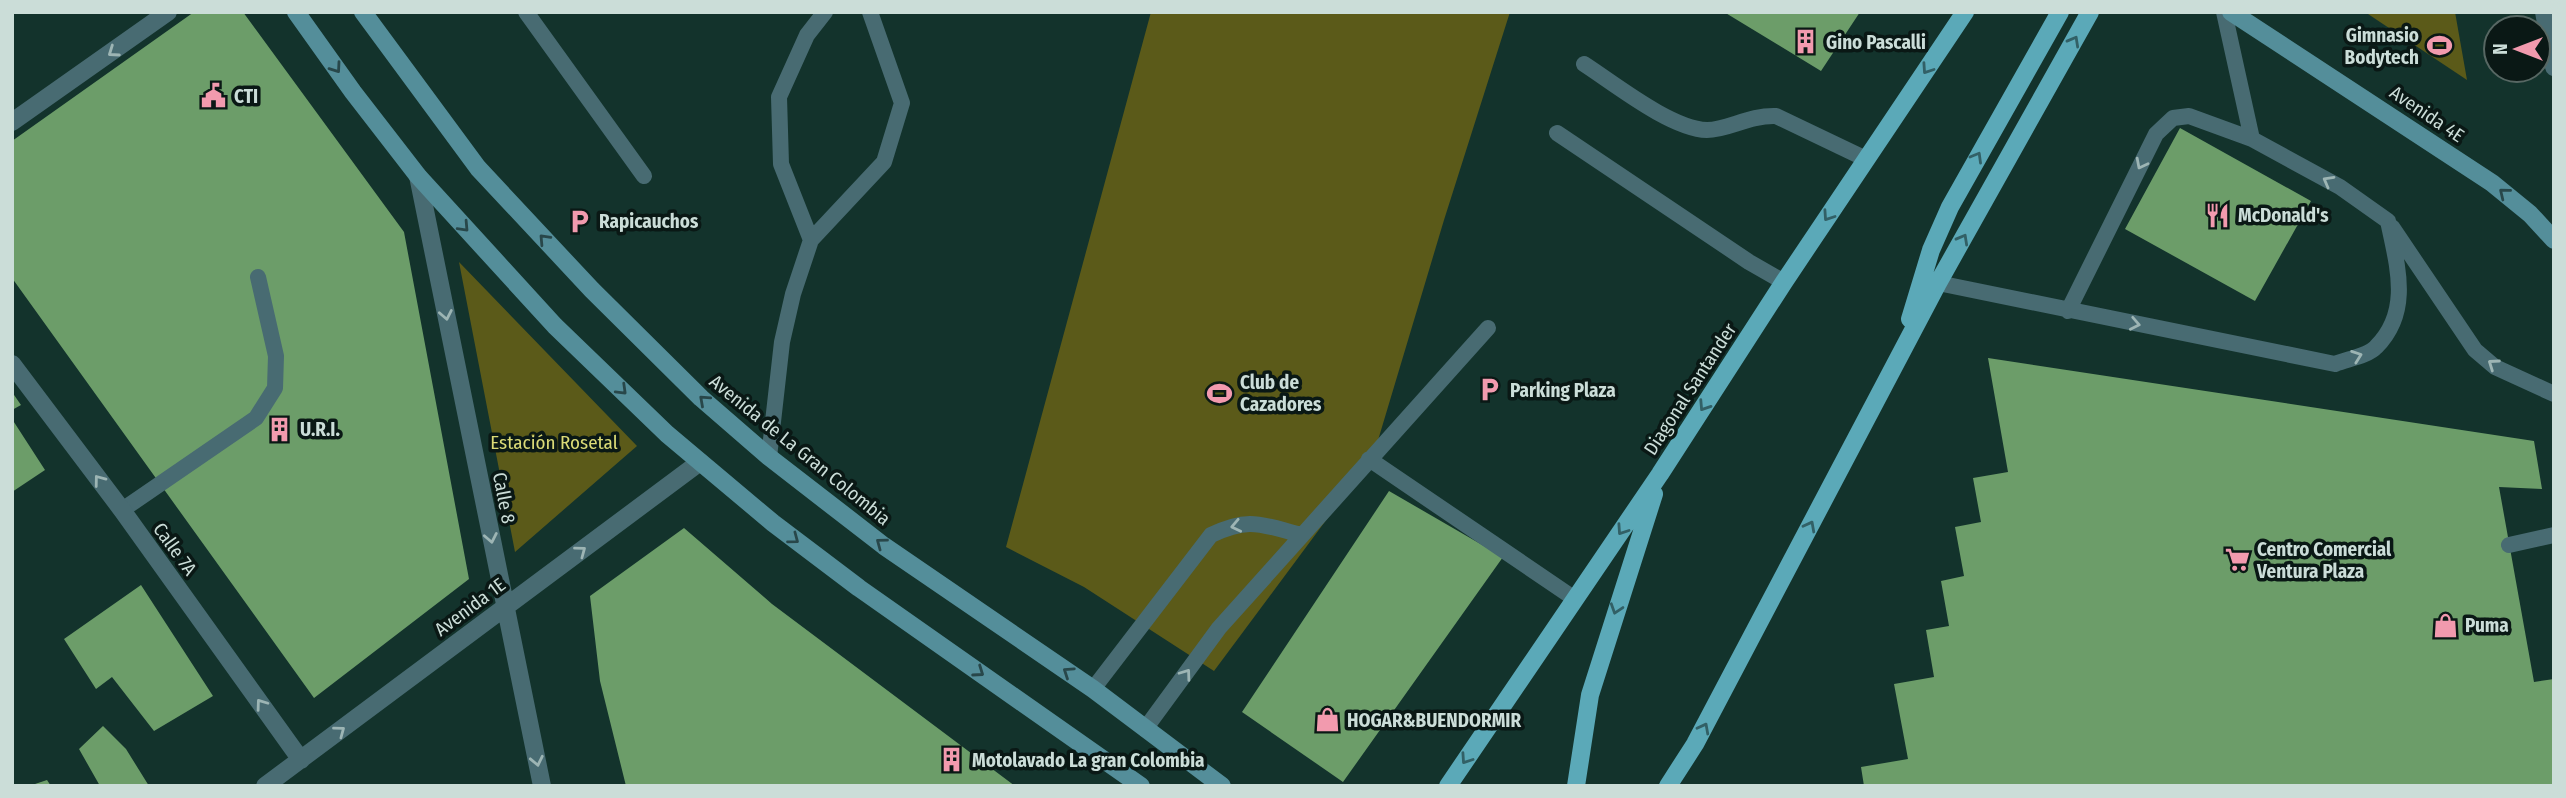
<svg xmlns="http://www.w3.org/2000/svg" width="2566" height="798" font-family="'Fira Sans Condensed',sans-serif">
  <rect width="100%" height="100%" fill="#13332c"/>
  <path fill="#5b5a19" d="M 1151,12 L 1510,12 L 1444,220 L 1373,457 L 1214,671 L 1084,587 L 1006,547 Z
    M 2365,12 L 2455,12 L 2467,80 Z
    M 459,262 L 637,446 L 515,552 Z"/>
  <path fill="#6c9d69" d="M 194,12 L 243,12 L 404,232 L 469,579 L 314,698 L 12,278 L 12,141 Z
    M 1724,12 L 1860,12 L 1821,71 Z
    M 2180,128 L 2311,201 L 2255,301 L 2125,229 Z
    M 1988,358 L 2534,441 L 2542,489 L 2499,487 L 2534,682 L 2554,679 L 2554,786 L 1864,786 L 1861,767 L 1908,759 L 1894,684 L 1934,677 L 1926,630 L 1949,626 L 1941,581 L 1964,576 L 1955,527 L 1981,522 L 1973,478 L 2008,472 Z
    M 12,392 L 21,405 L 12,410 Z
    M 12,419 L 45,470 L 12,492 Z
    M 1389,491 L 1503,557 L 1343,782 L 1242,712 Z
    M 684,528 L 772,604 L 1015,786 L 626,786 L 600,681 L 590,596 Z
    M 141,585 L 213,696 L 154,731 L 112,677 L 96,689 L 64,639 Z
    M 103,726 L 126,749 L 149,786 L 100,786 L 79,749 Z
    M 47,780 L 51,786 L 32,786 L 32,785 Z"/>
  <g fill="none" stroke-linecap="round" stroke-linejoin="round">
    <path stroke="#486b72" stroke-width="16" d="M 526,12 L 644,176
      M 2224,12 L 2252,139
      M 1584,64 C 1615,84 1671,129 1707,130 C 1728,130 1749,115 1776,116 L 1866,159
      M 1557,133 L 1749,262 L 1784,282
      M 2392,227 L 2475,350 L 2495,367 L 2554,394
      M 811,240 L 781,164 L 779,97 L 807,35 L 825,12
      M 1938,283 L 2335,364 C 2347,359 2368,356 2376,347 C 2412,311 2397,265 2388,221 L 2340,187 L 2252,139 L 2189,116 L 2173,118 L 2156,134 L 2068,311
      M 769,457 L 782,342 L 793,294 L 811,240 L 884,162 L 902,103 L 870,12
      M 1369,459 L 1575,599
      M 122,510 L 256,418 L 275,388 L 276,356 L 258,277
      M 2509,545 L 2554,535
      M 1093,689 L 1211,535 C 1250,516 1262,525 1302,535
      M 1145,729 L 1219,628 L 1488,328"/>
    <path stroke="#486b72" stroke-width="18" d="M 2544,12 L 2554,67
      M 12,122 L 168,12
      M 418,176 L 542,786
      M 12,364 L 122,510 L 301,760
      M 265,786 L 700,462"/>
    <path stroke="#548e9a" stroke-width="18" d="M 296,12 L 353,92 L 418,176 L 555,326 L 667,434 L 773,523 L 859,588 L 1141,786
      M 363,12 L 478,168 L 592,290 L 701,398 L 769,457 L 884,546 L 1093,689 L 1222,786
      M 2231,12 L 2492,183 L 2530,214 L 2554,240"/>
    <path stroke="#5ba9b8" stroke-width="18" d="M 1910,319 L 1931,250 L 1950,207 L 2060,12
      M 1448,786 L 1660,474 L 1784,282 L 1965,12
      M 1576,786 L 1590,695 L 1654,494
      M 1668,786 L 1695,744 L 1938,283 L 2090,12"/>
  </g>
  <defs><path id="oneway-chevron" d="M-2-3.5L2.5 0L-2 3.5" fill="none" stroke-width="1.6" stroke-linecap="round" stroke-linejoin="round" transform="scale(1.75)"/></defs>
  <g stroke="#326066">
    <use href="#oneway-chevron" transform="translate(2074 41) rotate(-61)"/>
    <use href="#oneway-chevron" transform="translate(1927 69) rotate(124)"/>
    <use href="#oneway-chevron" transform="translate(1977 157) rotate(-60)"/>
    <use href="#oneway-chevron" transform="translate(1828 216) rotate(124)"/>
    <use href="#oneway-chevron" transform="translate(1963 239) rotate(-61)"/>
    <use href="#oneway-chevron" transform="translate(1704 406) rotate(123)"/>
    <use href="#oneway-chevron" transform="translate(1810 526) rotate(-62)"/>
    <use href="#oneway-chevron" transform="translate(1622 530) rotate(124)"/>
    <use href="#oneway-chevron" transform="translate(1616 609) rotate(108)"/>
    <use href="#oneway-chevron" transform="translate(1704 728) rotate(-62)"/>
    <use href="#oneway-chevron" transform="translate(1466 759) rotate(124)"/>
  </g>
  <g stroke="#9db5b4">
    <use href="#oneway-chevron" transform="translate(113 52) rotate(145)"/>
    <use href="#oneway-chevron" transform="translate(2141 164) rotate(117)"/>
    <use href="#oneway-chevron" transform="translate(2328 181) rotate(-151)"/>
    <use href="#oneway-chevron" transform="translate(446 315) rotate(79)"/>
    <use href="#oneway-chevron" transform="translate(2135 324) rotate(11)"/>
    <use href="#oneway-chevron" transform="translate(2357 356) rotate(-20)"/>
    <use href="#oneway-chevron" transform="translate(2493 364) rotate(-145)"/>
    <use href="#oneway-chevron" transform="translate(99 480) rotate(-127)"/>
    <use href="#oneway-chevron" transform="translate(1236 526) rotate(168)"/>
    <use href="#oneway-chevron" transform="translate(491 538) rotate(79)"/>
    <use href="#oneway-chevron" transform="translate(581 551) rotate(-37)"/>
    <use href="#oneway-chevron" transform="translate(1186 674) rotate(-54)"/>
    <use href="#oneway-chevron" transform="translate(261 704) rotate(-126)"/>
    <use href="#oneway-chevron" transform="translate(340 731) rotate(-37)"/>
    <use href="#oneway-chevron" transform="translate(537 761) rotate(78)"/>
  </g>
  <g stroke="#28474a">
    <use href="#oneway-chevron" transform="translate(336 68) rotate(55)"/>
    <use href="#oneway-chevron" transform="translate(2504 193) rotate(-141)"/>
    <use href="#oneway-chevron" transform="translate(464 227) rotate(47)"/>
    <use href="#oneway-chevron" transform="translate(544 239) rotate(-133)"/>
    <use href="#oneway-chevron" transform="translate(622 390) rotate(44)"/>
    <use href="#oneway-chevron" transform="translate(704 400) rotate(-138)"/>
    <use href="#oneway-chevron" transform="translate(794 539) rotate(37)"/>
    <use href="#oneway-chevron" transform="translate(881 543) rotate(-143)"/>
    <use href="#oneway-chevron" transform="translate(979 672) rotate(35)"/>
    <use href="#oneway-chevron" transform="translate(1068 672) rotate(-146)"/>
  </g>
  <defs>
    <symbol id="building-bare" viewBox="-9 -9 18 18"><path d="M-4-6H4V6H1V3H-1V6H-4ZM-2.5-4.3h1.7v1.8h-1.7ZM.8-4.3h1.7v1.8H.8ZM-2.5-1h1.7V.8h-1.7ZM.8-1h1.7V.8H.8Z" fill="#f29aae" stroke="#0a1815" stroke-width="2.5" paint-order="stroke"/></symbol>
    <symbol id="stadium-bare" viewBox="-9 -9 18 18"><path d="M0-5a6.5 5 0 1 0 0 10a6.5 5 0 1 0 0-10ZM-3.5-1.8h7v3.6h-7Z" fill="#f29aae" stroke="#0a1815" stroke-width="2.5" paint-order="stroke"/></symbol>
    <symbol id="civic-bare" viewBox="-9 -9 18 18"><path d="M-.6-6.5H3V-4.5H.6V-3L4-1V1h2V6H-6V1h2V-1L-.6-3ZM-1.2 2.5V6h2.4V2.5Z" fill="#f29aae" stroke="#0a1815" stroke-width="2.5" paint-order="stroke"/></symbol>
    <symbol id="restaurant-bare" viewBox="-9 -9 18 18"><path d="M-5-6h1v4h1v-4h1v4h1v-4h1v5L-1.5 .5V6h-2V.5L-5-1ZM5-6V6H3V1.5H1.5Q1.5-4 5-6Z" fill="#f29aae" stroke="#0a1815" stroke-width="2.5" paint-order="stroke"/></symbol>
    <symbol id="parking-bare" viewBox="-9 -9 18 18"><path d="M-3.5-5.5H1a3.5 3.5 0 0 1 0 7H-1V5.5H-3.5ZM-1-3.4V-.6H.8a1.4 1.4 0 0 0 0-2.8Z" fill="#f29aae" stroke="#0a1815" stroke-width="2.5" paint-order="stroke"/></symbol>
    <symbol id="supermarket-bare" viewBox="-9 -9 18 18"><path d="M-6-5.5h2.5l.6 2H6L4.5 2H-2.5L-4.4-4H-6ZM-1.5 3.2a1.3 1.3 0 1 0 .1 0ZM3 3.2a1.3 1.3 0 1 0 .1 0Z" fill="#f29aae" stroke="#0a1815" stroke-width="2.5" paint-order="stroke"/></symbol>
    <symbol id="shop-bare" viewBox="-9 -9 18 18"><path d="M-5-2.5h2.3a2.7 3.5 0 0 1 5.4 0H5L5.5 6h-11ZM-1.5-2.5h3a1.5 2.3 0 0 0-3 0Z" fill="#f29aae" stroke="#0a1815" stroke-width="2.5" paint-order="stroke"/></symbol>
  </defs>
  <g fill-rule="evenodd">
    <use href="#building-bare" x="1788" y="24" width="35" height="35"/>
    <use href="#stadium-bare" x="2422" y="28" width="35" height="35"/>
    <use href="#civic-bare" x="196" y="78" width="35" height="35"/>
    <use href="#restaurant-bare" x="2200" y="198" width="35" height="35"/>
    <use href="#parking-bare" x="562" y="204" width="35" height="35"/>
    <use href="#parking-bare" x="1472" y="372" width="35" height="35"/>
    <use href="#stadium-bare" x="1202" y="376" width="35" height="35"/>
    <use href="#building-bare" x="262" y="412" width="35" height="35"/>
    <use href="#supermarket-bare" x="2220" y="542" width="35" height="35"/>
    <use href="#shop-bare" x="2428" y="608" width="35" height="35"/>
    <use href="#shop-bare" x="1310" y="702" width="35" height="35"/>
    <use href="#building-bare" x="934" y="742" width="35" height="35"/>
  </g>
  <g text-anchor="middle" dominant-baseline="central" stroke-width="7" stroke-linejoin="round" paint-order="stroke">
    <g font-size="19" font-weight="bold" fill="#cbddd8" stroke="#0a1815" text-anchor="start">
      <text x="2419" y="35" text-anchor="end">Gimnasio<tspan x="2419" dy="22">Bodytech</tspan></text>
      <text x="1826" y="42">Gino Pascalli</text>
      <text x="234" y="96">CTI</text>
      <text x="2238" y="215">McDonald's</text>
      <text x="599" y="221">Rapicauchos</text>
      <text x="1240" y="382">Club de<tspan x="1240" dy="22">Cazadores</tspan></text>
      <text x="1510" y="390">Parking Plaza</text>
      <text x="300" y="429">U.R.I.</text>
      <text x="2257" y="549">Centro Comercial<tspan x="2257" dy="22">Ventura Plaza</tspan></text>
      <text x="2465" y="625">Puma</text>
      <text x="1347" y="720">HOGAR&amp;BUENDORMIR</text>
      <text x="972" y="760">Motolavado La gran Colombia</text>
    </g>
    <g font-size="19" fill="#cbddd8" stroke="#0a1815">
      <text transform="translate(2427 114) rotate(34)">Avenida 4E</text>
      <text transform="translate(1690 389) rotate(-57)">Diagonal Santander</text>
      <text transform="translate(800 450) rotate(39)">Avenida de La Gran Colombia</text>
      <text transform="translate(504 498) rotate(79)">Calle 8</text>
      <text transform="translate(175 549) rotate(54)">Calle 7A</text>
      <text transform="translate(470 607) rotate(-37)">Avenida 1E</text>
    </g>
    <g font-size="19" fill="#dbdb77" stroke="#0a1815">
      <text x="554" y="442">Estación Rosetal</text>
    </g>
  </g>
  <rect width="2566" height="798" fill="none" stroke="#cbddd8" stroke-width="28"/>
  <g transform="translate(2517 49) rotate(270)"><circle r="33" fill="#0a1815" stroke="#576763" stroke-width="2"/>
  <path d="M0-5L12 26L0 18L-12 26Z" fill="#f29aae"/>
  <text y="-10" font-size="19" font-weight="bold" text-anchor="middle" fill="#cbddd8">N</text>
  </g>
</svg>
